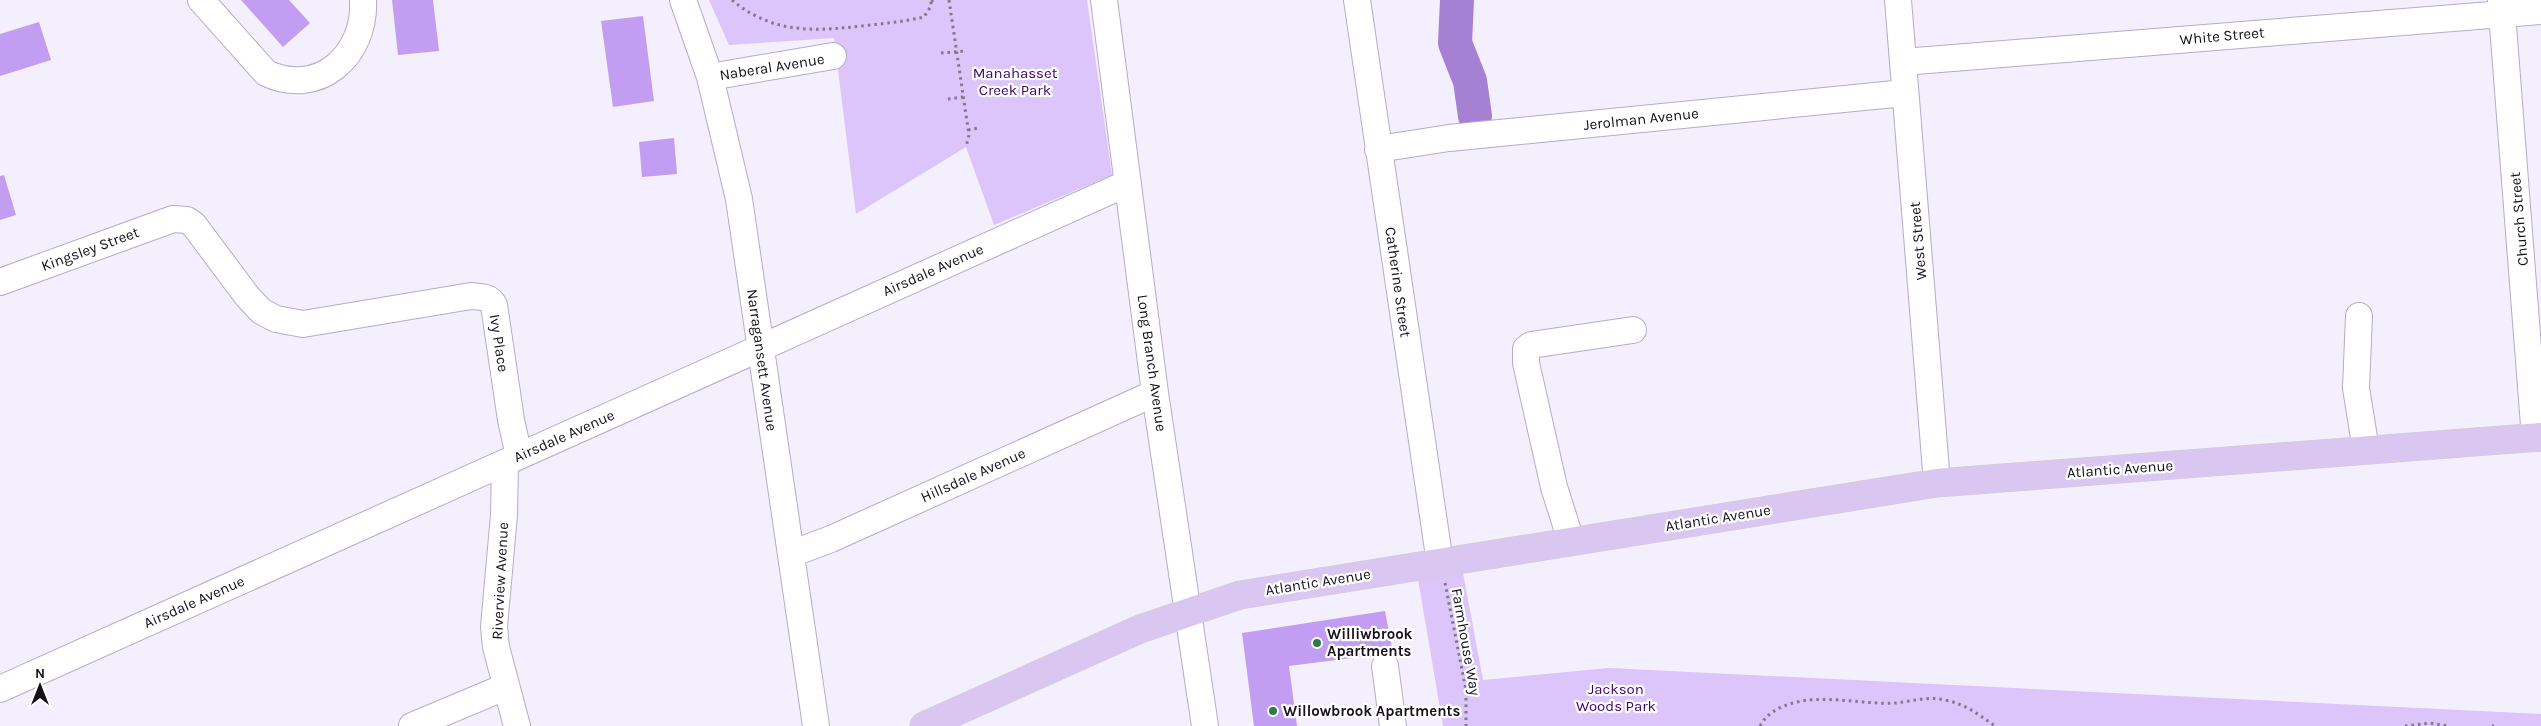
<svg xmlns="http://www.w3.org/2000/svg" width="2541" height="726" font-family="Karla,sans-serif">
  <rect width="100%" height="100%" fill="#f4effc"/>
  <path fill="#dbc5fa" d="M 709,0 L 1087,0 L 1112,175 L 994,225 L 966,147 L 856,214 L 834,38 L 729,45 Z
    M 1463,573 L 1483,680 L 1609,668 L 2541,714 L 2541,726 L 1443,726 L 1418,579 Z"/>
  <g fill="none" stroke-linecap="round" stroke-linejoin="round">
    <path stroke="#a580d3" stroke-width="34" d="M 1457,0 L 1455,43 L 1470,81 L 1475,116"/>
  </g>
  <path fill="#c29df2" d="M 241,0 L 289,0 L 310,23 L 283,47 Z
    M 392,0 L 433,0 L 439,51 L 398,55 Z
    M 643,16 L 654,101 L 613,107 L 601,21 Z
    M 39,22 L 51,60 L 0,76 L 0,34 Z
    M 674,138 L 677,174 L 642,177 L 639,142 Z
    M 4,175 L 16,215 L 0,220 L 0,176 Z
    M 1385,611 L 1393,653 L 1384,651 L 1375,655 L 1289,666 L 1297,726 L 1254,726 L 1242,633 Z"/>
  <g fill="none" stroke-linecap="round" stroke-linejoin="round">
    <defs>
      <path id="minor" d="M 201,0 L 266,73 C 319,98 366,55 363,0
        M 683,0 L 710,77 L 739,199 L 816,726
        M 1104,0 L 1155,393 L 1205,726
        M 1357,0 L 1440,563
        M 1898,0 L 1937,483
        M 2501,0 L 2535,438
        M 1903,62 L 2541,11
        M 710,77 L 833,56
        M 1378,149 L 1449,138 L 1905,93
        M 0,282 L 173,219 L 187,220 L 194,225 L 247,296 L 261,311 L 276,319 L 303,324 L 471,296 C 481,297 489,296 494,305 L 511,420 L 519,456
        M 2359,316 L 2356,388 L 2366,450
        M 505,463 L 504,515 L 494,627 L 496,647 L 517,726
        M 1571,541 L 1554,487 L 1526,363 L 1526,349 L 1531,345 L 1633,330
        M 791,554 L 831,539 L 1155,393
        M 1385,666 L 1393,726
        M 0,689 L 1128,183
        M 412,726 L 505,687"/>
      <path id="major" d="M 924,726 L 1140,629 L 1240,595 L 1937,483 L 2541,437"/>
    </defs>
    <use href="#minor" stroke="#b6aac9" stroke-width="28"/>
    <use href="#major" stroke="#d0cfd1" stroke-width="29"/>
    <path stroke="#7f7a86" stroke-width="3" stroke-dasharray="2.5 4" stroke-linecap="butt" d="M 732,0 C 775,36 819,31 871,25 C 889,23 907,21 924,17 L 931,6 L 931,0
      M 949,0 L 969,135 L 966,147
      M 931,1 L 937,0
      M 941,53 L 966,51
      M 948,99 L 963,97
      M 968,130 L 978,128
      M 1445,583 L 1466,690 L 1466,726
      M 1760,726 C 1767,713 1779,707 1793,703 C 1823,694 1864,705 1896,703 C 1912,701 1929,696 1945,700 C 1965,704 1978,714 1995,726
      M 2405,726 L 2430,723 L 2448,726
      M 2492,726 L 2494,726"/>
    <use href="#minor" stroke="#fff" stroke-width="26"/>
    <use href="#major" stroke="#d9c7f1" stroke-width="28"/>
  </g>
  <g fill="#2b7a4b" stroke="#fff" stroke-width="2">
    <circle cx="1317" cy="643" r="5"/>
    <circle cx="1273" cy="711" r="5"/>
  </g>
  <g text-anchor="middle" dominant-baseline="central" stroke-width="4.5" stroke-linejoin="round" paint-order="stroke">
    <g font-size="15" fill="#140f1a" stroke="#fff">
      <text transform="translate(2222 36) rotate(-5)">White Street</text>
      <text transform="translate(772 67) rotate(-9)">Naberal Avenue</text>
      <text transform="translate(1641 119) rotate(-6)">Jerolman Avenue</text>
      <text transform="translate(2519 219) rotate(-95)">Church Street</text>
      <text transform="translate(1918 241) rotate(-95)">West Street</text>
      <text transform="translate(90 249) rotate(-20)">Kingsley Street</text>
      <text transform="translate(933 270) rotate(-24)">Airsdale Avenue</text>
      <text transform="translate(1398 282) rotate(82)">Catherine Street</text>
      <text transform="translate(499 343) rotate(81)">Ivy Place</text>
      <text transform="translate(762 360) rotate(82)">Narragansett Avenue</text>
      <text transform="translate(1152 363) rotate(82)">Long Branch Avenue</text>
      <text transform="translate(564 436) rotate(-24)">Airsdale Avenue</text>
      <text transform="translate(2120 469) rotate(-4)">Atlantic Avenue</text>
      <text transform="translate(973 475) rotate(-24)">Hillsdale Avenue</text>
      <text transform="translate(1718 518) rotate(-9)">Atlantic Avenue</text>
      <text transform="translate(500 581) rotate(-87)">Riverview Avenue</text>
      <text transform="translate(1318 582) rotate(-9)">Atlantic Avenue</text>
      <text transform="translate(194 602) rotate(-24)">Airsdale Avenue</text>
      <text transform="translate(1466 642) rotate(80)">Farmhouse Way</text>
    </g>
    <g font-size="15" fill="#3e0069" stroke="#fff">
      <text x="1015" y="73">Manahasset<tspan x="1015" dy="17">Creek Park</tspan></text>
      <text x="1616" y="689">Jackson<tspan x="1616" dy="17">Woods Park</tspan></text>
    </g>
    <g font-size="15" font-weight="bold" fill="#140f1a" stroke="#fff" text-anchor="start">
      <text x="1327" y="634">Williwbrook<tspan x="1327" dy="17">Apartments</tspan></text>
      <text x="1283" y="711">Willowbrook Apartments</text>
    </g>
  </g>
  <g transform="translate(40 686)" stroke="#ffffff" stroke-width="4" paint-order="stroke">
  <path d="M0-4L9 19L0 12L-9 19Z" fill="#140f1a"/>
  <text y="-8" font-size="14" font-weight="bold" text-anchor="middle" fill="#140f1a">N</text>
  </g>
</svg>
